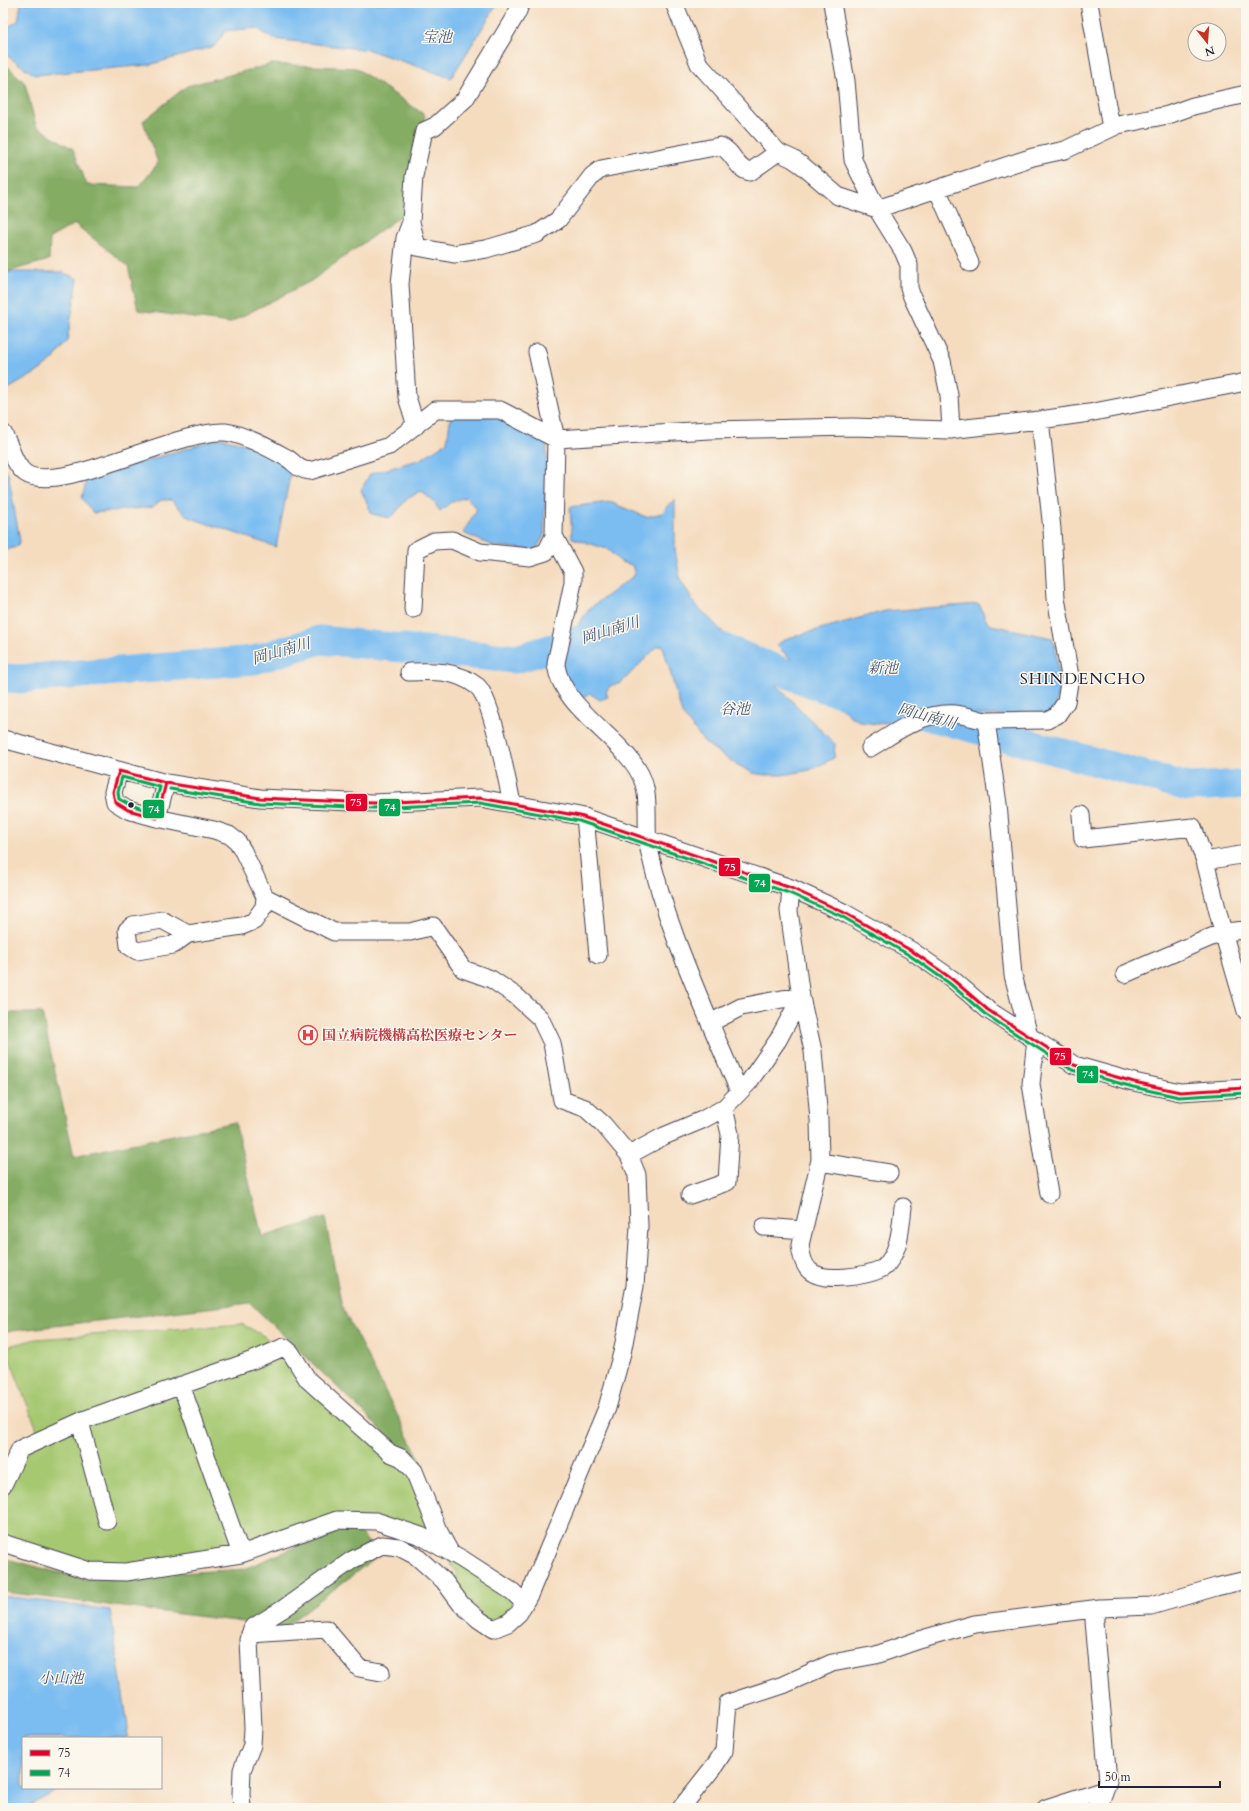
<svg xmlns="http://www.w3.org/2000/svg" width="1249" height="1811" font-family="Cardo,'Noto Serif JP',serif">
  <rect width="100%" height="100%" fill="#fbf7ec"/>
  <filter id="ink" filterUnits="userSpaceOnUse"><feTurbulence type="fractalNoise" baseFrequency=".025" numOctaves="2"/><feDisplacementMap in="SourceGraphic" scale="8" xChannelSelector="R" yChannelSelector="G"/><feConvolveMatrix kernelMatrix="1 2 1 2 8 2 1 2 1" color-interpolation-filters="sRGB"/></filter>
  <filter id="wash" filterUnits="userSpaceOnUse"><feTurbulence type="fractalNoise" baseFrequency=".012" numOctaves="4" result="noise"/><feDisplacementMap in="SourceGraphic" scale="16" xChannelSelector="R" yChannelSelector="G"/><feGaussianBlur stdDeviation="0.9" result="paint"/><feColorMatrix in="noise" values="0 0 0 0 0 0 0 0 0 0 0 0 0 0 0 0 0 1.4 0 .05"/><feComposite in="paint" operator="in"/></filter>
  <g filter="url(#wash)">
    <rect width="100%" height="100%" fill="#f5dcbf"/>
    <path fill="#a6c871" stroke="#647556" d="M 242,1324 L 264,1336 L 285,1355 L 410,1473 L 431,1528 L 518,1606 L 491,1625 L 452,1581 L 458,1574 L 427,1530 L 337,1514 L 272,1534 L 236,1549 L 92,1569 L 3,1537 L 3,1468 L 38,1432 L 5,1347 L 36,1339 Z"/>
    <path fill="#84ac63" stroke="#53674f" d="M 3,62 L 25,83 L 36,126 L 73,149 L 87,185 L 139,187 L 158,163 L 143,121 L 187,86 L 272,64 L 356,68 L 425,115 L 402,215 L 311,281 L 229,323 L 138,310 L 128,266 L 75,224 L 50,238 L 49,260 L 3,273 Z
      M 3,1013 L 42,1013 L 74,1156 L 235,1122 L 262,1237 L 325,1218 L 342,1307 L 422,1463 L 390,1438 L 250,1303 L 3,1332 Z
      M 352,1523 L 379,1555 L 284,1627 L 3,1592 L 3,1558 L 84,1579 L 244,1569 Z"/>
    <path fill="#7cbdf1" stroke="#4f7096" d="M 21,3 L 498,3 L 451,78 L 369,50 L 274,39 L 256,28 L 225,31 L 215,46 L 149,65 L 35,75 L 3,53 L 3,30 L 18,21 Z
      M 10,272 L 62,272 L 78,279 L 67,341 L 53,360 L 39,371 L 3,392 L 3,274 Z
      M 451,414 L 504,417 L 547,444 L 544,535 L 536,550 L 493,546 L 463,533 L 477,509 L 466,497 L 451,502 L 440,511 L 434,502 L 421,491 L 407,499 L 391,518 L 372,514 L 361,490 L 370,474 L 421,459 L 447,442 Z
      M 220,438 C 245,442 273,453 291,471 L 276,547 L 188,517 L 171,500 L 161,500 L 153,507 L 93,513 L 82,498 L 87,479 Z
      M 3,466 L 8,473 L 20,541 L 16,547 L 3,551 Z
      M 675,499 L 675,549 L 680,579 L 694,603 L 835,744 L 834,758 L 810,770 L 782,775 L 765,775 L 753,773 L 734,763 L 705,743 L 682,714 L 663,646 L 658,646 L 621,683 L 610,686 L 606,692 L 608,697 L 600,700 L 589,693 L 584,698 L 567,683 L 561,663 L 570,636 L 590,608 L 635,575 L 632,565 L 621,562 L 607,549 L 572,538 L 570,507 L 610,502 L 646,517 L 662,513 Z
      M 979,604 L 987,622 L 991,625 L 1052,638 L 1055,645 L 1060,687 L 1054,710 L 1046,716 L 986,715 L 928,709 L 897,721 L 877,724 L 862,722 L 850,716 L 776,645 L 788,638 L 885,611 Z
      M 3,1596 L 110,1610 L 128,1727 L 127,1738 L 23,1738 L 23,1788 L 62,1788 L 25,1808 L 3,1808 Z"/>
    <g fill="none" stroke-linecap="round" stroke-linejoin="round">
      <path stroke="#7cbdf1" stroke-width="29" d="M 711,643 L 823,688 L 856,697
        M 3,678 L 19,679 L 254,660 L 320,640 L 516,659 L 588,637
        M 913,712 L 1188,787 L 1246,784"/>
    </g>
  </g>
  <g filter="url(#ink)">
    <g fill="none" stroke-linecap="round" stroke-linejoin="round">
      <defs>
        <path id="minor" d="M 674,3 L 699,64 L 778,152 L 793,159 L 803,166 L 838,196 L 877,209 L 1033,157 L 1065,150 L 1118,125 L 1168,115 L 1193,106 L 1246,94
          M 832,3 L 846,81 L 853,160 L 877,209 L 903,251 L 909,265 L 909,288 L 912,297 L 942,361 L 949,395 L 951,430
          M 1089,3 L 1111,128
          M 937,189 L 970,263
          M 411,222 L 417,247 L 454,254 L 486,249 L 537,234 L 558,220 L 592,176 L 601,169 L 720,146 C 734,151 735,169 750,172 L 778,152
          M 537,352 L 556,439 L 554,536 L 573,572 L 573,582 C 569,603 564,624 560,645 C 559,651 556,659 556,665 C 562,708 621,737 640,774 C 652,797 644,825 649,849 C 662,909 686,966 710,1023 L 741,1007 L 782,999 L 801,997 L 813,1051 L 819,1120 L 820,1160 L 800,1245 C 801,1254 803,1265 810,1271 C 824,1283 866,1276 881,1269 C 884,1268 888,1263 890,1260 C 900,1246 901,1224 903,1207
          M 416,426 L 407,397 L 400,284 L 405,238 L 411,222 L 414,176 L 424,131 L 435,126 L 465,99 L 517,13 L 521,3
          M 3,433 C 11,446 13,464 25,473 C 58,496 178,429 225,432 C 243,434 271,449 287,458 C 297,464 296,469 310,471 L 389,446 L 435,410 L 500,410 L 556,439 L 709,430 L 853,427 L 948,430 L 1040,420 L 1089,413 L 1246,382
          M 413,609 L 416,550 L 434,541 L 452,540 L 480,552 L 530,557 L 546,552 L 554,536
          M 409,672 C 434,671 456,670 477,686 C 492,698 507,781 512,803
          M 3,739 L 166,783 L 260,798 L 373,803 L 480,798 L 580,816 L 791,888 L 843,912 L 912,951 L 952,979 L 988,1010 L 1074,1065 L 1134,1082 L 1180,1092 L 1246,1088
          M 870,748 C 898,731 921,712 955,714 C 966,715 976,719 986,721
          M 119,771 L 113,792 L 115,802 L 128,810 L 157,818 L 214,830 L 229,835 L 237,841 L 243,851 L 265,897 L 264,907 L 254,921 L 242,926 L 188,934 L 173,945 L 137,951 L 129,946 L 127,930 L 133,925 L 162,920 L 188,934
          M 1081,815 L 1083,839 L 1193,827 L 1205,861 L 1223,932 L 1246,1011
          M 585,817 L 598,955
          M 157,818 L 166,783
          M 1205,861 L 1246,854
          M 265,897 L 334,932 L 410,932 L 433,926 L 463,969 L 491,979 L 516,996 L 540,1018 L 552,1043 L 562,1100 L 585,1108 L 603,1124 L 629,1155 L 664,1136 L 702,1120 L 724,1108 L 749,1082 L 778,1040 L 801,997 L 789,911 L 791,888
          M 1125,974 L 1223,932 L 1246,930
          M 710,1023 L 739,1091
          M 1029,1036 L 1013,975 L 998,804 L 986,721 L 1047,720 L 1057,715 L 1066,702 L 1070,676 L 1056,598 L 1052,529 L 1040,420
          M 1036,1040 L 1031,1084 L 1049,1194
          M 820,1162 L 889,1173
          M 690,1195 L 727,1182 L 730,1134 L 724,1108
          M 764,1227 L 803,1230
          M 181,1385 L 241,1554
          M 80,1422 L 107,1521
          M 3,1485 L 20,1449 L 86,1419 L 256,1359 L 284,1347 L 291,1353 L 308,1380 L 390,1453 L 402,1458 L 414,1471 L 437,1528 L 450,1552
          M 3,1543 L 90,1571 L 126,1572 L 241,1554 L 337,1520 L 376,1521 L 421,1536 L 462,1559 L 513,1592 L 524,1603
          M 250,1634 L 326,1629 L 359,1668 L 381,1672
          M 242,1808 L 241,1794 L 242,1770 L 252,1745 L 253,1728 L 249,1640 L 252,1628 L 283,1609 L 352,1560 L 382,1545 L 399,1547 L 416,1556 L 444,1581 L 461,1604 L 478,1619 L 493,1629 L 508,1623 L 519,1613 L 530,1593 L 607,1408 L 622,1353 L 635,1286 L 639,1226 L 637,1175 L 629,1155
          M 681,1808 L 715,1765 L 724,1751 L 728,1703 L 783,1685 L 832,1663 L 876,1655 L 919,1640 L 975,1624 L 1100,1608
          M 1046,1808 L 1105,1789
          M 1100,1808 L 1100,1803 L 1108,1781 L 1094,1621 L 1100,1608 L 1151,1606 L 1216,1587 L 1246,1580"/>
      </defs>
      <use href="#minor" stroke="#423e4f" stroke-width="19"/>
      <use href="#minor" stroke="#fff" stroke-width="17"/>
      <defs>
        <path id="bus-1" d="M 119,771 L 166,783 L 157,818 L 128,810 L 115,802 L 113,792 Z
          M 166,783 L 260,798 L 373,803 L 480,798 L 580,816 L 791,888 L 843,912 L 912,951 L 952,979 L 988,1010 L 1074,1065 L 1134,1082 L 1180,1092 L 1246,1088"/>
        <path id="bus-2" d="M 122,777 L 160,787 L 153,812 L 130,805 L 119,799 L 118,792 Z
          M 170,789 L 260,803 L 373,808 L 480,803 L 579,821 L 789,893 L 841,916 L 909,955 L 949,983 L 985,1014 L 1072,1070 L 1133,1087 L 1179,1097 L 1246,1093"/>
      </defs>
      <use href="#bus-1" stroke="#fbf7ec" stroke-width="6"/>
      <use href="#bus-2" stroke="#fbf7ec" stroke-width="6"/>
      <use href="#bus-1" stroke="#e4002b" stroke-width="3"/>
      <use href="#bus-2" stroke="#00a651" stroke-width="3"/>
    </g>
  </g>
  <defs>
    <symbol id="hospital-ring" viewBox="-11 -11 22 22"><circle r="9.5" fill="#fbf7ec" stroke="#e0444e" stroke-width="1.5"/><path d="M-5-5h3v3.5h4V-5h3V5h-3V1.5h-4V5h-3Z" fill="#e0444e"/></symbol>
  </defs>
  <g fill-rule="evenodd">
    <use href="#hospital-ring" x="297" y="1024" width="22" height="22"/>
  </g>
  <circle fill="#22223b" stroke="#fbf7ec" stroke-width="1.5" cx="131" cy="805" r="3.5"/>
  <g text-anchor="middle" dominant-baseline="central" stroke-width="3" stroke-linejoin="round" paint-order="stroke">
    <g font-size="14" font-weight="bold" fill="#be3a42" stroke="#fbf7ec" text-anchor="start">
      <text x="322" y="1035">国立病院機構高松医療センター</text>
    </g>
    <g font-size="15" font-style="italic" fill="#42587b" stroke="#fbf7ec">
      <text x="437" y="37">宝池</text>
      <text transform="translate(610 630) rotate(-17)">岡山南川</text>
      <text transform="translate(281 651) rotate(-16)">岡山南川</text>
      <text x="883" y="668">新池</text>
      <text x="735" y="709">谷池</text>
      <text transform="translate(927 716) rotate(15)">岡山南川</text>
      <text x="61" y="1678">小山池</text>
    </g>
    <g font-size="16" letter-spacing="1" fill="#22223b" stroke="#fbf7ec">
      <text x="1083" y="679">SHINDENCHO</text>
    </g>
  </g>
  <g stroke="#fbf7ec" stroke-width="1.5">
    <rect x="345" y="793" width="23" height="19" rx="4" fill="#e4002b"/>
    <rect x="378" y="798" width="23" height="19" rx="4" fill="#00a651"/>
    <rect x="142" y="799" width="23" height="20" rx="4" fill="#00a651"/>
    <rect x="718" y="857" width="23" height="20" rx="4" fill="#e4002b"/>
    <rect x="748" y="873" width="23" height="20" rx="4" fill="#00a651"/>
    <rect x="1049" y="1047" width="23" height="19" rx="4" fill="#e4002b"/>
    <rect x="1076" y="1065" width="23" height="19" rx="4" fill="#00a651"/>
  </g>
  <g font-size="11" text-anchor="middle" font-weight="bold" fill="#fff">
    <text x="356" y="806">75</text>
    <text x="390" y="811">74</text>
    <text x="154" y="813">74</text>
    <text x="730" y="871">75</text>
    <text x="760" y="887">74</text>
    <text x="1060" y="1060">75</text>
    <text x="1088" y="1078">74</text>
  </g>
  <rect width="1249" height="1811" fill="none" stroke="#fbf7ec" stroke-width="16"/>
  <rect x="22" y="1737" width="140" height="52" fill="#fbf7ec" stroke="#a4a2a5"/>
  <rect x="30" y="1750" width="20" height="6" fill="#e4002b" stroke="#a4a2a5"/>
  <text x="58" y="1757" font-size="12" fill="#22223b">75</text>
  <rect x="30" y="1770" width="20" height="6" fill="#00a651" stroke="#a4a2a5"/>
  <text x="58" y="1777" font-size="12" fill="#22223b">74</text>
  <g transform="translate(1207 42) rotate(163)"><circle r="19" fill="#fbf7ec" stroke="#a4a2a5"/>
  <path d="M0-3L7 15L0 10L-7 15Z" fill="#c8321e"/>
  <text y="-6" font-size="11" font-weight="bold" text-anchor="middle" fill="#22223b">N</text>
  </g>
  <path d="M1099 1781v6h121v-6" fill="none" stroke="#22223b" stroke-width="2"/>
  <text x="1105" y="1781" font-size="12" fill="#22223b" stroke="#fbf7ec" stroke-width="3" paint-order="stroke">50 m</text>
</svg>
